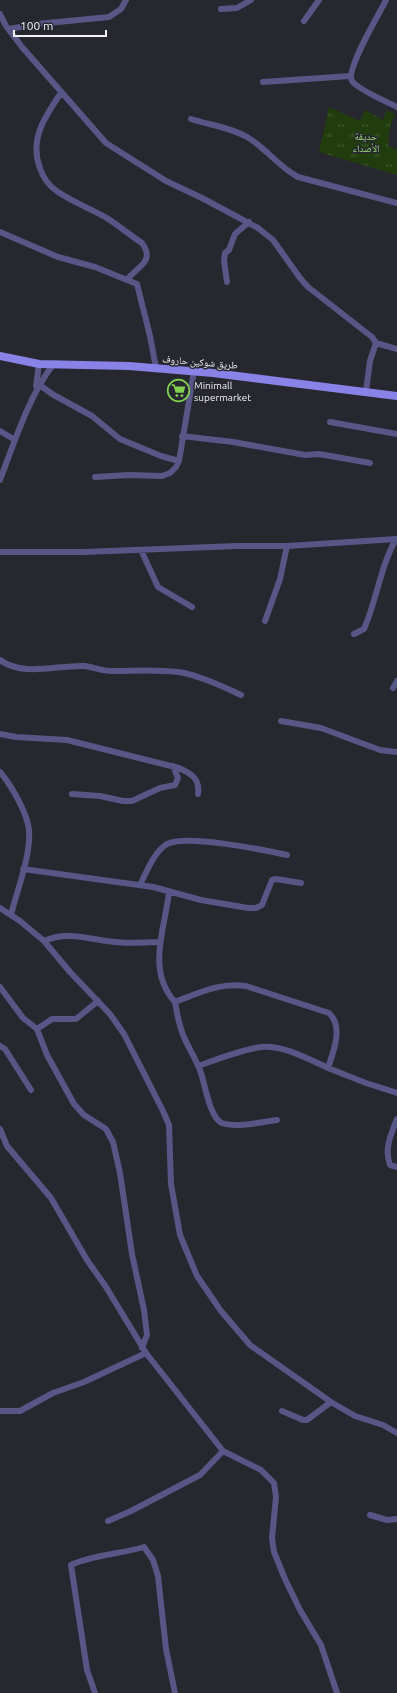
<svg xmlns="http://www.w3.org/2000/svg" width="397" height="1693" font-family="Ubuntu,'Noto Naskh Arabic',sans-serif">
  <defs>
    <pattern id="park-tufts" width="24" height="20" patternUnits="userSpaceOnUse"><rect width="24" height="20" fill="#213d0e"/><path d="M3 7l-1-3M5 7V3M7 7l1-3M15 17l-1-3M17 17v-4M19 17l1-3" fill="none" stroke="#425a32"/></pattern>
  </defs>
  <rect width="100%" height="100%" fill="#26272f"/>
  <path fill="url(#park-tufts)" d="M 329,107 L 360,121 L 365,110 L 383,120 L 386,110 L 395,114 C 391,125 387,134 389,146 L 397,150 L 397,175 L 319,152 Z"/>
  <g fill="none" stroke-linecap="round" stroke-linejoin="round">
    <path stroke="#585687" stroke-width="6" d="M 386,0 C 380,13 345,70 352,81 C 357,89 387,102 397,107
      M 221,9 L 237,8 L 251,0
      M 0,14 L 6,26 L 22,47 L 106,143 L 166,181 L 202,198 L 258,228 L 273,240 L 300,278 L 308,287 L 372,337 L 376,343 L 370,361 L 366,391
      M 304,21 L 319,0
      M 9,29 L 37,24 L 109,17 L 121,9 L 126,0
      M 263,82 L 350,76
      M 61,93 C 45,116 29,140 40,168 C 43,178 49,186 58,192 C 73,202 91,209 107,218 C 119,226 130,235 142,243 C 156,262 136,267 127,280
      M 191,119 C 209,125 230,127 247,137 C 266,148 279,167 298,177 L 397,203
      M 0,232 L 58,257 L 95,267 L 137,284 L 150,336 L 156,368
      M 227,282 L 224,261 L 225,253 L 229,250 L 235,234 L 249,222
      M 376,343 L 397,349
      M 37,383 L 52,394 L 92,416 L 120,439 L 161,456 L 179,461
      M 36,386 L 39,364
      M 330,422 L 397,434
      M 0,431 L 15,440
      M 182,436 L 233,442 L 305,455 L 319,454 L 370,463
      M 95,477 L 129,475 L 162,476 L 170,473 L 176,467 L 179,461 L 194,371
      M 0,480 C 13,446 30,393 53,365
      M 141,550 L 158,587 L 192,607
      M 0,552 L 84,552 L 237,546 L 287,546 L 397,539
      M 265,621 L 280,579 L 287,546
      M 354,634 L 364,629 C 377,600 380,567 396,539
      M 0,660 C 23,677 57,665 84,666 C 93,667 102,671 111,671 C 133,671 155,669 178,672 C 195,674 225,687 241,695
      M 393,688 L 397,681
      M 281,721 L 321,728 L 380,750 L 397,752
      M 0,734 L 16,737 L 67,740 L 179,768 C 192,774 200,779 198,794
      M 0,772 C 11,785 27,812 29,830 C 31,856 17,890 11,915
      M 72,794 L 100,796 L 123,801 L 132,801 L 160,788 L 175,785 L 178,778 L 173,766
      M 23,869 L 153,887 L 201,900 L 248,908 L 256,908 L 262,905 L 272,880 L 276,879 L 301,883
      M 140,885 C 147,871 154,852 167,844 C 186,834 264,850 287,855
      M 169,892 C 165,929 146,970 175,1002 C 199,993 220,982 246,986 L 329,1013 C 344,1027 333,1052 328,1068 C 309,1059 283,1045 261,1047 C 240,1050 218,1059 198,1066
      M 0,908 L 20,921 L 44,941 L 70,972 L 110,1014 L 124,1034 L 163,1111 L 169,1125 L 171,1184 L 180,1235 L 197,1276 L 221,1311 L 250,1345 L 331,1402 L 355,1416 L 383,1425 L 397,1433
      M 44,941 C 68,930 90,940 115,942 C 130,944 145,942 159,942
      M 0,987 L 23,1018 L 37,1029
      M 98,1001 L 76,1019 L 52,1019 L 37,1029 L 47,1055 L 74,1104 L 84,1115 L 106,1129 L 113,1142 L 120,1173 L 132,1254 L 144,1310 L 147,1335 L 142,1348
      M 175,1002 C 177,1014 179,1026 184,1037 C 189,1049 197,1061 201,1073 C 205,1085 210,1118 222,1123 C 236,1128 262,1122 277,1120
      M 0,1046 L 5,1049 L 31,1090
      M 328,1068 L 366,1083 L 397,1093
      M 397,1119 C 391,1134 384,1149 390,1165 L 397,1167
      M 0,1129 L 7,1146 L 51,1198 L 87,1260 L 106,1287 L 146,1353 L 223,1451 L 261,1470 L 274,1483 L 276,1497 L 272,1538 L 274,1552 L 285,1579 L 300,1610 L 321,1645 L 337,1693
      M 0,1411 L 20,1411 L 53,1393 L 84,1382 L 146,1353
      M 282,1411 L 303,1420 L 307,1420 L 331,1402
      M 370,1515 L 387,1520 L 397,1519
      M 108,1521 L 131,1511 L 200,1475 L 223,1451
      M 95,1693 L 87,1670 L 71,1565 C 92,1555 121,1554 144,1547 L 153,1560 L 158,1576 L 166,1649 L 175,1693"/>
    <path stroke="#8982e7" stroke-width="8" d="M 0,356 L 39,364 L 129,366 L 213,373 L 397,396"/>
  </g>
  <defs>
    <symbol id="supermarket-ring" viewBox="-11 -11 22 22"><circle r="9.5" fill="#26272f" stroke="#83d04e" stroke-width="1.5"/><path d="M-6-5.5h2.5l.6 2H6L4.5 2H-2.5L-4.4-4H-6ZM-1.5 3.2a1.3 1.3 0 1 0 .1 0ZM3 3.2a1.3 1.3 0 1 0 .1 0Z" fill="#83d04e"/></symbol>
  </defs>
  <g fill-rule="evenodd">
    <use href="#supermarket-ring" x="166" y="378" width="25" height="25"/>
  </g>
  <g text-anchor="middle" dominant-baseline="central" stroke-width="3" stroke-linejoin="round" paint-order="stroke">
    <g font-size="10" fill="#9dd978" stroke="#26272f">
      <text x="366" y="136">حديقة<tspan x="366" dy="12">الأصداء</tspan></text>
    </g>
    <g font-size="10" fill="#f1f1f6" stroke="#26272f">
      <text transform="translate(200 362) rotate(5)">طريق شوكين حاروف</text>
    </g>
    <g font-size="10" fill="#f1f1f6" stroke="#26272f" text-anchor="start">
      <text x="194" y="385">Minimall<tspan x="194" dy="12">supermarket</tspan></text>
    </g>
  </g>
  <path d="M14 30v6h92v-6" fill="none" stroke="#f1f1f6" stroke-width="2"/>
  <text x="20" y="30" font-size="12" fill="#f1f1f6" stroke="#26272f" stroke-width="3" paint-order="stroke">100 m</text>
</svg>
